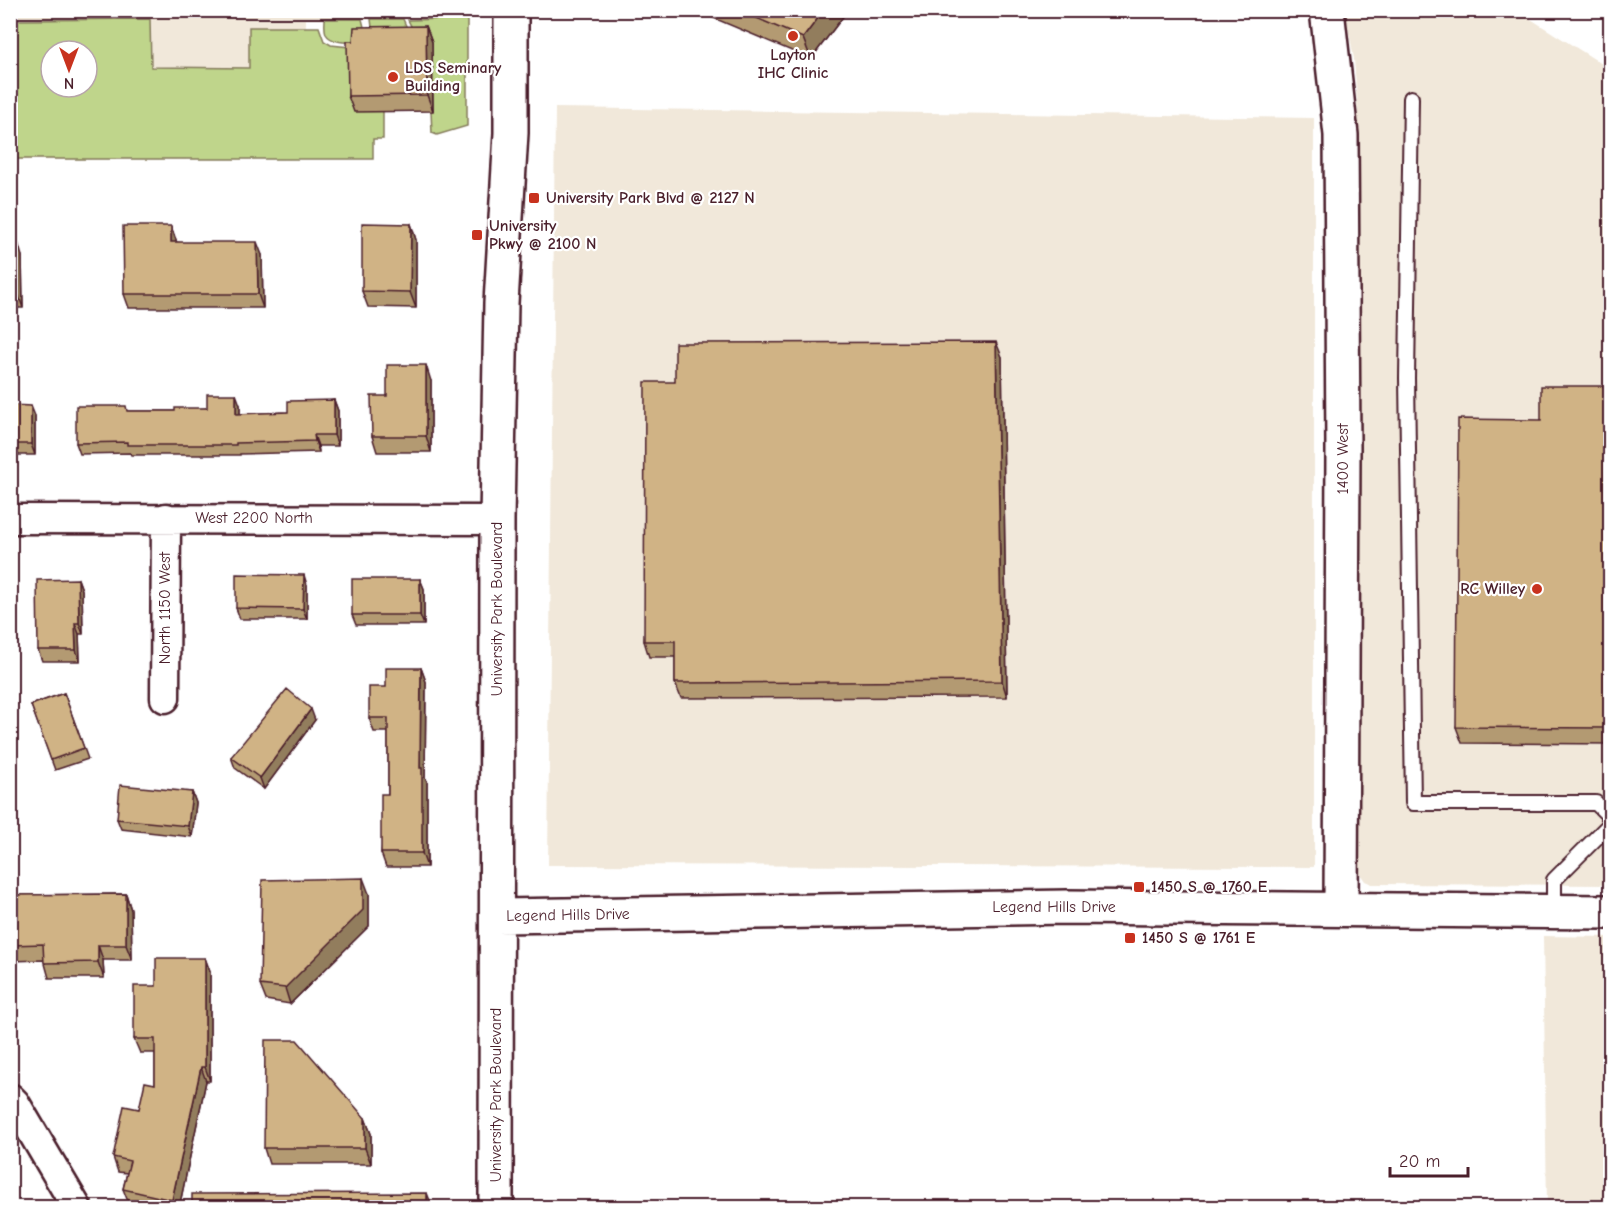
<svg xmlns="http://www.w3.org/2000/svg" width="1621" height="1218" font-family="'Comic Neue',sans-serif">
  <rect width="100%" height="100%" fill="#fff"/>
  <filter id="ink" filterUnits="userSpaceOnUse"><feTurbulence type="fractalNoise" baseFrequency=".0167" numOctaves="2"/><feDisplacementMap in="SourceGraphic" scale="12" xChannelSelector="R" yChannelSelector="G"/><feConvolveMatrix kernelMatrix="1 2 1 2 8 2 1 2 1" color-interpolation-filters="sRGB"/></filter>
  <g filter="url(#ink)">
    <path fill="#f1e8da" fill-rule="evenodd" d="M 467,10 L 467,19 L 306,19 L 303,159 L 11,160 L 10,11 ZM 51,51 L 87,51 L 87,87 L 51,87 Z
      M 1345,11 L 1518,11 L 1610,69 L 1610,885 L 1372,884 L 1365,881 L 1358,871 L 1357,863 L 1358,114 L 1354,59 Z
      M 555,108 L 1314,118 L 1314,867 L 548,865 Z
      M 1543,936 L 1610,937 L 1610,1207 L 1547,1207 Z"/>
    <path fill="#bfd58b" stroke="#847a5b" stroke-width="1.5" fill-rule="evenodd" d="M 445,11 L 467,11 L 467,126 L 437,135 L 432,133 L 431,111 L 433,110 L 419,42 L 408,20 L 445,19 Z
      M 150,19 L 151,67 L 249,68 L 249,27 L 319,27 L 324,41 L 331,45 L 359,48 L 354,111 L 383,111 L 383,139 L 373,139 L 373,159 L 11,159 L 10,49 L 16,49 L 16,20 ZM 51,51 L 87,51 L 87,87 L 51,87 Z
      M 325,19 L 362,19 L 368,43 C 357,42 332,45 326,34 C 324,29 325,24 325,19 Z
      M 371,19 L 403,19 L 413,42 L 374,43 Z"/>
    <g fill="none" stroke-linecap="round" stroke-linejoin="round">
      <defs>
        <path id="service" d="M 1411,98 L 1407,378 L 1413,803 L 1596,803 L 1610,817
          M 1554,911 L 1554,880 L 1610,824"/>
        <path id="minor" d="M 10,519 L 497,520
          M 165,698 L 166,518
          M 10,1098 L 15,1103 L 77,1208"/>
        <path id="tertiary" d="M 1327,10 L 1341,135 L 1343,449 L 1341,908
          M 497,916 L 1067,907 L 1610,912
          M 496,1208 L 497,520 L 501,303 L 511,133 L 511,10"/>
      </defs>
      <use href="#service" stroke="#4a1f2b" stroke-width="18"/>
      <use href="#minor" stroke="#4a1f2b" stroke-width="33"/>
      <use href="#tertiary" stroke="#4a1f2b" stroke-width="38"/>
      <use href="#service" stroke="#fff" stroke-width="14"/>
      <use href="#minor" stroke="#fff" stroke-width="28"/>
      <use href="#tertiary" stroke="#fff" stroke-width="33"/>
    </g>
    <path fill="#b39a72" stroke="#4a1f2b" stroke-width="1.5" d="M 703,10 L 848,10 L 811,59 L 704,14 Z
      M 426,26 L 432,42 L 433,111 L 354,112 L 348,96 L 353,41 Z
      M 411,224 L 416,240 L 416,308 L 368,307 L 362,291 Z
      M 176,240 L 176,242 L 262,255 L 263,308 L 129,308 L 124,294 Z
      M 10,242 L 22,256 L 23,308 L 10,308 Z
      M 1002,357 L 1007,697 L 681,698 L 675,683 L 675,657 L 649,657 L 644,641 L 675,382 Z
      M 431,381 L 431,452 L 377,452 L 372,436 L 387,396 Z
      M 1611,386 L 1611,744 L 1462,743 L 1456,727 L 1541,420 Z
      M 334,400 L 338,411 L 338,446 L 318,446 L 319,452 L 240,454 L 240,455 L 131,455 L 130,453 L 80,454 L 76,443 L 128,411 L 175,411 L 240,405 L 240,414 L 288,412 Z
      M 10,405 L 35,416 L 35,455 L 10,455 Z
      M 78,579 L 82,590 L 83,634 L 79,634 L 80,661 L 42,661 L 38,650 Z
      M 420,579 L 424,589 L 424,625 L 356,625 L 352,615 Z
      M 307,585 L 307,619 L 240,619 L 236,608 Z
      M 421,668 L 426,682 L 425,778 L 427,781 L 427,867 L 386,867 L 381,853 L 388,794 L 388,732 L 374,732 L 369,718 L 386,687 Z
      M 64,693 L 88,759 L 55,770 L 31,705 Z
      M 315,720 L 264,789 L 235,768 L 231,757 Z
      M 192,792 L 196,803 L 192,837 L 121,829 L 117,819 Z
      M 126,894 L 131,910 L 132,960 L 103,960 L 104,978 L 49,978 L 44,960 L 10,961 L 10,895 Z
      M 369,894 L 369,926 L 290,1004 L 266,1000 L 260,985 Z
      M 205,958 L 210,972 L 210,1081 L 206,1081 L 179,1208 L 146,1208 L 129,1204 L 123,1189 L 127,1173 L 118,1172 L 113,1157 L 139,1109 L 155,1084 L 155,1053 L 140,1053 L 134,1039 L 156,986 Z
      M 365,1118 L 371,1134 L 371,1164 L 269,1164 L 264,1148 Z"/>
    <path fill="#927d5d" stroke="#4a1f2b" stroke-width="1.5" d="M 824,10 L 848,10 L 811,59 L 803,38 Z
      M 426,26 L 432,42 L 433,111 L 427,95 Z
      M 411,224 L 416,240 L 416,308 L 410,292 Z
      M 171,226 L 176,240 L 176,255 L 171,242 Z
      M 18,242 L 22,256 L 23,308 L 18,294 Z
      M 257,242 L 262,255 L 263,308 L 258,294 Z
      M 996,342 L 1002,357 L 1007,697 L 1002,681 Z
      M 426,365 L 431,381 L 431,452 L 426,436 Z
      M 236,394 L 240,405 L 240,424 L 236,414 Z
      M 334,400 L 338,411 L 338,446 L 334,435 Z
      M 31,406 L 35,416 L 35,455 L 31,444 Z
      M 314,435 L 318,446 L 319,452 L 315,441 Z
      M 304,575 L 307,585 L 307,619 L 303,609 Z
      M 78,579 L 82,590 L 83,634 L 79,623 Z
      M 420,579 L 424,589 L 424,625 L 420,615 Z
      M 75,623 L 79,634 L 80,661 L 76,650 Z
      M 421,668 L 426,682 L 425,778 L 427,781 L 427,867 L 422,853 L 420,768 Z
      M 311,709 L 315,720 L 264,789 L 260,778 Z
      M 192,792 L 196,803 L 192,837 L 188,826 Z
      M 363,878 L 369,894 L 369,926 L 290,1004 L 285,988 Z
      M 126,894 L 131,910 L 132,960 L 126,945 Z
      M 98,945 L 103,960 L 104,978 L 98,962 Z
      M 205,958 L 210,972 L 210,1081 L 205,1067 Z
      M 201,1067 L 206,1081 L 179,1208 L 175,1208 L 172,1200 Z
      M 365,1118 L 371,1134 L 371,1164 L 365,1148 Z
      M 427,1193 L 433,1208 L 427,1208 Z"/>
    <path fill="#d0b385" stroke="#4a1f2b" stroke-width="1.5" d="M 738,10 L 824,10 L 803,38 Z
      M 426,26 L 427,95 L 348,96 L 347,41 L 353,41 L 354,27 Z
      M 362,223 L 411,224 L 410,292 L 362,291 Z
      M 123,226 L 171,226 L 171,242 L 257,242 L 258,294 L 124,294 Z
      M 10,242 L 18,242 L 18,294 L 10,294 Z
      M 996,342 L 1002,681 L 675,683 L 675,641 L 644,641 L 645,382 L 675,382 L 675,343 Z
      M 387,365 L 426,365 L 426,436 L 372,436 L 371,396 L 387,396 Z
      M 1541,386 L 1611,386 L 1611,728 L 1456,727 L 1458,419 L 1541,420 Z
      M 207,394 L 236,394 L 236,414 L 288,412 L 288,401 L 334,400 L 334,435 L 314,435 L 315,441 L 236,443 L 236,445 L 127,445 L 127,442 L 76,443 L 76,406 L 126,406 L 127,411 L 175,411 L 175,408 L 207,408 Z
      M 10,405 L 31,406 L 31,444 L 10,444 Z
      M 236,574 L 304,575 L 303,609 L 236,608 Z
      M 78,579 L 79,623 L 75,623 L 76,650 L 38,650 L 37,580 Z
      M 352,579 L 420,579 L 420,615 L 352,615 Z
      M 386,668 L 421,668 L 420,768 L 422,768 L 422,853 L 381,853 L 381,794 L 388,794 L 388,718 L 369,718 L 369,687 L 386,687 Z
      M 287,689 L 311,709 L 260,778 L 231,757 Z
      M 64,693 L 84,748 L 51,760 L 31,705 Z
      M 120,785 L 192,792 L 188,826 L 117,819 Z
      M 363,878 L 363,910 L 285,988 L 260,985 L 262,880 Z
      M 126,894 L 126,945 L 98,945 L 98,962 L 44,963 L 43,944 L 10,945 L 10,895 Z
      M 156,958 L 205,958 L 205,1067 L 201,1067 L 172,1200 L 123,1189 L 130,1161 L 113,1157 L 124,1106 L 139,1109 L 145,1082 L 155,1084 L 155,1039 L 134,1039 L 134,986 L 156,986 Z
      M 265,1040 L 297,1040 L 365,1118 L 365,1148 L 264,1148 Z
      M 427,1193 L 427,1208 L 192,1208 L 192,1194 Z"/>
  </g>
  <g fill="#c8321e" stroke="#fff" stroke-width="2">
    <circle cx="793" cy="36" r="6"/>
    <circle cx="393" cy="77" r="6"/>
    <rect x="528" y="192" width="12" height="12" rx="3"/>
    <rect x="471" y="229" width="12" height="12" rx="3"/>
    <circle cx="1537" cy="589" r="6"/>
    <rect x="1133" y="881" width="12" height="12" rx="3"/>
    <rect x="1124" y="932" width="12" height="12" rx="3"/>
  </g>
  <g text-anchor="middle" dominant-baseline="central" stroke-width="4.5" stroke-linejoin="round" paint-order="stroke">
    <g font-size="16" font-weight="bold" fill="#4a1f2b" stroke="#fff" text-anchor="start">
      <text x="793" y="55" text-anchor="middle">Layton<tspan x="793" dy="18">IHC Clinic</tspan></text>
      <text x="405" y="68">LDS Seminary<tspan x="405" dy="18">Building</tspan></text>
      <text x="546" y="198">University Park Blvd @ 2127 N</text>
      <text x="489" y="226">University<tspan x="489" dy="18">Pkwy @ 2100 N</tspan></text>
      <text x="1525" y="589" text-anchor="end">RC Willey</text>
      <text x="1151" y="887">1450 S @ 1760 E</text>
      <text x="1142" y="938">1450 S @ 1761 E</text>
    </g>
    <g font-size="16" fill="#4a1f2b" stroke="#fff">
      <text transform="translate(1343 459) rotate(-90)">1400 West</text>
      <text x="254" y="518">West 2200 North</text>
      <text transform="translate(165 608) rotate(-90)">North 1150 West</text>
      <text transform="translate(497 609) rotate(-90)">University Park Boulevard</text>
      <text x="1054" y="907">Legend Hills Drive</text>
      <text transform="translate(568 915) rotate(-1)">Legend Hills Drive</text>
      <text transform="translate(496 1095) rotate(-90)">University Park Boulevard</text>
    </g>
  </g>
  <rect width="1621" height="1218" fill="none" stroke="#fff" stroke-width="36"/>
  <rect x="18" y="18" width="1585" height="1182" fill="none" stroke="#4a1f2b" stroke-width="2" filter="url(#ink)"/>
  <g transform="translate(69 69) rotate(180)"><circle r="28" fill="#ffffff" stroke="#b7a5aa" stroke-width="1.5"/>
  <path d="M0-4.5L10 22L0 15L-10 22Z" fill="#c8321e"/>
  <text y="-9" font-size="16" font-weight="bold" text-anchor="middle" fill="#4a1f2b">N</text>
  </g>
  <path d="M1390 1167v9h78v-9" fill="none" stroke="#4a1f2b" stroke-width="3"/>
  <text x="1399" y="1167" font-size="18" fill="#4a1f2b" stroke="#ffffff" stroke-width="4.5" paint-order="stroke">20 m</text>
</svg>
